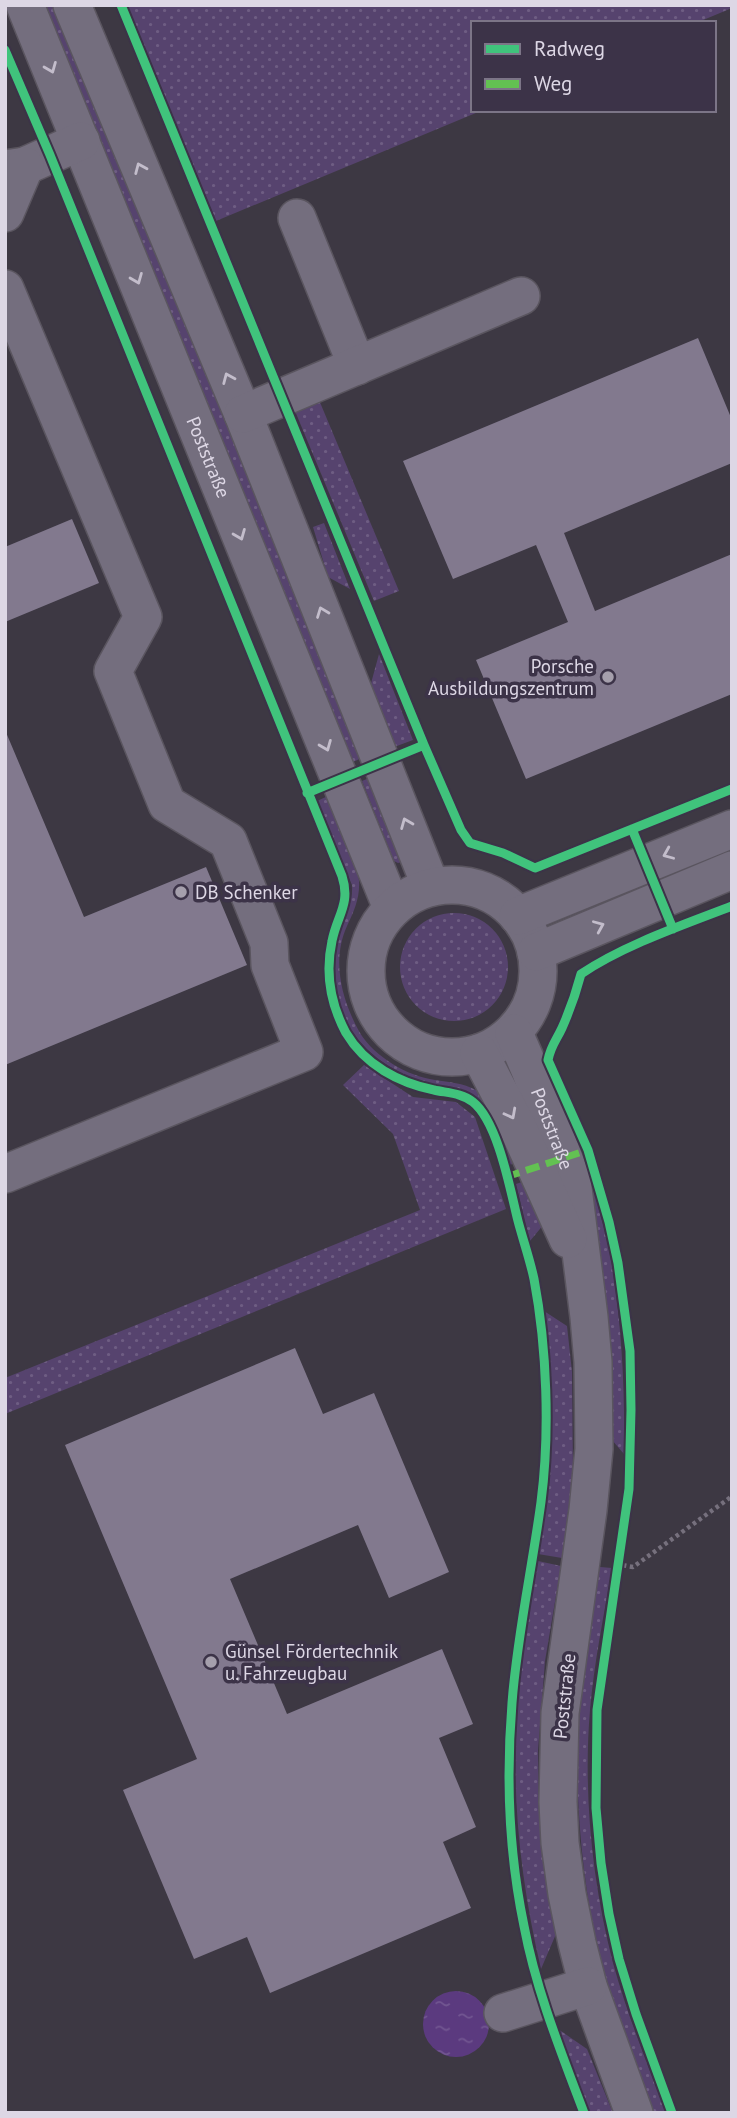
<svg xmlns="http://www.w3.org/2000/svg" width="737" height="2118" font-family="'PT Sans',sans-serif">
  <defs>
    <pattern id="grass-dots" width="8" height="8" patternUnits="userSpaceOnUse" patternTransform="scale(1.75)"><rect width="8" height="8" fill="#56436e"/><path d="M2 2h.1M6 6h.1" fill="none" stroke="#6e5d83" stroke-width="1.8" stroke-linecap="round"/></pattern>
    <pattern id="water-ripples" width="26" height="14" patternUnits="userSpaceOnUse" patternTransform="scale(1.75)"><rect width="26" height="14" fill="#5b3a7f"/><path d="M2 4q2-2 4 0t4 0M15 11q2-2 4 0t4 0" fill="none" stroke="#725691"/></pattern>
  </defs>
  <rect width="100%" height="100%" fill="#3d3843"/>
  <path fill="url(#grass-dots)" d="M 45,5 L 61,5 L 368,755 L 353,762 Z
    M 127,5 L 732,5 L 732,8 L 696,23 L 473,23 L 473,110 L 483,110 L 216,221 Z
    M 319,400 L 399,591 L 374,601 L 295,411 Z
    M 324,523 L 350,589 L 328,577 L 313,527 Z
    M 379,654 L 413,740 L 386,750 L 367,698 Z
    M 376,775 L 405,861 L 398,863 L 394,861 L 362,781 Z
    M 328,796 C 336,817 358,861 359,881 C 360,898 354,911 347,926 C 331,961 342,1001 360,1033 C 375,1057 407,1076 435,1080 C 449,1082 463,1083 476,1090 C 495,1103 509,1141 520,1162 L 509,1165 C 502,1142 495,1111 473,1095 C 460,1086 442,1087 427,1083 C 385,1071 345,1040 337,994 C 333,971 335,948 342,926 C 347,911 353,901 352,885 L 317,801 Z
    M400 967a54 54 0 1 1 108 0a54 54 0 1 1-108 0Z
    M 364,1065 L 413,1097 L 456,1102 L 475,1117 L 506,1209 L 5,1414 L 5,1378 L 420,1210 L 393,1134 L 343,1085 Z
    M 585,1161 C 595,1196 606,1230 612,1266 C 622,1328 625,1391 624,1454 L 612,1440 L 611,1354 L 606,1300 L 601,1264 L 576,1164 Z
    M 528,1180 L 544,1224 L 530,1241 L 516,1184 Z
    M 544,1311 L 567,1326 L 572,1372 L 573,1473 L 562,1558 L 538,1554 C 551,1473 555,1392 544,1311 Z
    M 538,1561 L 561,1566 L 545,1661 L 538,1750 L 539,1811 L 546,1877 L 556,1934 L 541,1969 C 521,1883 510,1792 518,1704 C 521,1656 530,1609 538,1561 Z
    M 600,1567 L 612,1568 C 604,1615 594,1662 590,1710 C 583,1793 592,1882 613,1963 C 627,2014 647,2063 666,2113 L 653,2113 C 634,2063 614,2014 601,1962 C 584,1894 577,1822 577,1751 C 577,1689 589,1628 600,1567 Z
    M 558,2029 L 587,2049 L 613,2113 L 590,2113 Z"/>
  <path fill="url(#water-ripples)" d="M423 2024a33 33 0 1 1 66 0a33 33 0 1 1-66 0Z"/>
  <path fill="#82798e" d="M 698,338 L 732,420 L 732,463 L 564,533 L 595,611 L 732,554 L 732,694 L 526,779 L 476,660 L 568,622 L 536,545 L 453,579 L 403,461 Z
    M 72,519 L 99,583 L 5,622 L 5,547 Z
    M 5,730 L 84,917 L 206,867 L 247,965 L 5,1065 Z
    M 295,1348 L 323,1414 L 374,1393 L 449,1572 L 389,1598 L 358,1525 L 230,1579 L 287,1714 L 442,1649 L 473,1724 L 439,1738 L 476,1827 L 443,1842 L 471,1908 L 270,1993 L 247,1937 L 194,1959 L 123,1790 L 197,1759 L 65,1445 Z"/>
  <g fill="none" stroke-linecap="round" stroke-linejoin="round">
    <defs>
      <g id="minor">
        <path id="s1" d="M 25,5 L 392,908"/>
        <path d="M 72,5 L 243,414 L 431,887"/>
        <path d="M 5,169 L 25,166 L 81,141"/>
        <path d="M 5,213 L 25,166"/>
        <path d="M 297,218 L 357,366"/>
        <path d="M 5,289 L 143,617 L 113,671 L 167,804 L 228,841 L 269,943 L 270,965 L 304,1052 L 5,1174"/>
        <path d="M 243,414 L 521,296"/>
        <circle cx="452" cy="971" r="86"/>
        <path d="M 518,916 L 732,829"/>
        <path d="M 536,952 L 732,870"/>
        <path id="s2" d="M 514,1033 L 530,1070 L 572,1180 L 589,1317 L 593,1362 L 594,1449 L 588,1510 L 560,1713 L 558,1802 L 560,1843 L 567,1894 L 577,1943 L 588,1986 L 634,2113"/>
        <path d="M 479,1053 L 518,1128 L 568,1239"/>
        <path d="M 503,2013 L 588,1986"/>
      </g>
    </defs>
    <use href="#minor" stroke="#5a555f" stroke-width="40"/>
    <path stroke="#76707d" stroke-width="4.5" stroke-dasharray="3.5 3.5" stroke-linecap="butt" d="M 616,1564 L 633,1567 L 731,1497"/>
    <use href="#minor" stroke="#746e7e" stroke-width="37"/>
    <path stroke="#63c152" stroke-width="7" stroke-dasharray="14 7" stroke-linecap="butt" d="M 506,1177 L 588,1150"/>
    <defs>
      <path id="cycleway" d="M 121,5 L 424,745 L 461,830 L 470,843 L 503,853 L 535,868 L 732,789
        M 5,50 L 50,155 L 342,876 C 351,904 337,915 332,941 C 325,973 331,1005 346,1033 C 365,1065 399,1083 434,1090 C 447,1093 462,1093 473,1102 C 498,1122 510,1189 518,1221 C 523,1240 530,1260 534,1279 C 547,1348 550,1433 541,1502 C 532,1569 517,1636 512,1703 C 506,1777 509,1854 524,1926 C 536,1990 561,2052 584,2113
        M 307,793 L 424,745
        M 632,829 L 673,929
        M 672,2113 L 636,2014 L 619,1959 L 609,1914 L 601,1863 L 596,1808 L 597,1710 L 629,1489 L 631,1410 L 630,1351 L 618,1263 L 609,1222 L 588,1150 L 548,1060 C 551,1045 556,1041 562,1028 C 570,1010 576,993 581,974 C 624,945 683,925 732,906"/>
    </defs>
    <use href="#cycleway" stroke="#3c3348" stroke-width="13"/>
    <use href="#cycleway" stroke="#40c37c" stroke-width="9"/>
  </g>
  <defs><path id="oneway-chevron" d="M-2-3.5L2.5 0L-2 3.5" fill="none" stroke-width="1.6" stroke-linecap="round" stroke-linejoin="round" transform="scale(1.75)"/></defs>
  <g stroke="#c3bdcb">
    <use href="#oneway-chevron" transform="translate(51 68) rotate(68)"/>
    <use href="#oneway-chevron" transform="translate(140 168) rotate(-113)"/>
    <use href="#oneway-chevron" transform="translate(137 279) rotate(68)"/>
    <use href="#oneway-chevron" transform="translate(228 378) rotate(-113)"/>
    <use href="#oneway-chevron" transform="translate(240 535) rotate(68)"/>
    <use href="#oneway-chevron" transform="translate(322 612) rotate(-111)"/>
    <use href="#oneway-chevron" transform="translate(326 746) rotate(68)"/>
    <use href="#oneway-chevron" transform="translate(406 823) rotate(-112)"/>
    <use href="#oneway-chevron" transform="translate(668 854) rotate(157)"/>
    <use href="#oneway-chevron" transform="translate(599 926) rotate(-23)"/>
    <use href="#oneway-chevron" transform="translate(511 1114) rotate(62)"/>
  </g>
  <g fill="#a59fac" stroke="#3c3348" stroke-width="2.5">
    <circle cx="608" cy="677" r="7"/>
    <circle cx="181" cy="892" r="7"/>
    <circle cx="211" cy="1662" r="7"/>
  </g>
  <g text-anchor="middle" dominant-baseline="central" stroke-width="7" stroke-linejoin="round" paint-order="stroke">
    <g font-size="19" fill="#ddd7e5" stroke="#3c3348">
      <text stroke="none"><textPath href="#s1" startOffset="488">Poststraße</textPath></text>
      <text stroke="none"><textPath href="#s2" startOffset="103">Poststraße</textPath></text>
      <text transform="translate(564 1696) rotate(-84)">Poststraße</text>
    </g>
    <g font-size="19" fill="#ddd7e5" stroke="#3c3348" text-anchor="start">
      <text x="594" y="666" text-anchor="end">Porsche<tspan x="594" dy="22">Ausbildungszentrum</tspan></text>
      <text x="195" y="892">DB Schenker</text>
      <text x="225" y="1651">Günsel Fördertechnik<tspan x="225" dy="22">u. Fahrzeugbau</tspan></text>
    </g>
  </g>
  <rect width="737" height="2118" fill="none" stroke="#ddd7e5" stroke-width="14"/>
  <rect x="471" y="21" width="245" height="91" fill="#3c3348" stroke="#7c7587" stroke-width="2"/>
  <rect x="485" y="44" width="35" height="10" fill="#40c37c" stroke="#7c7587" stroke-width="2"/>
  <text x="534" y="56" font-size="21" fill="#ddd7e5">Radweg</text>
  <rect x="485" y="79" width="35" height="10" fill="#63c152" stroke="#7c7587" stroke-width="2"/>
  <text x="534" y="91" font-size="21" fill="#ddd7e5">Weg</text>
</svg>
